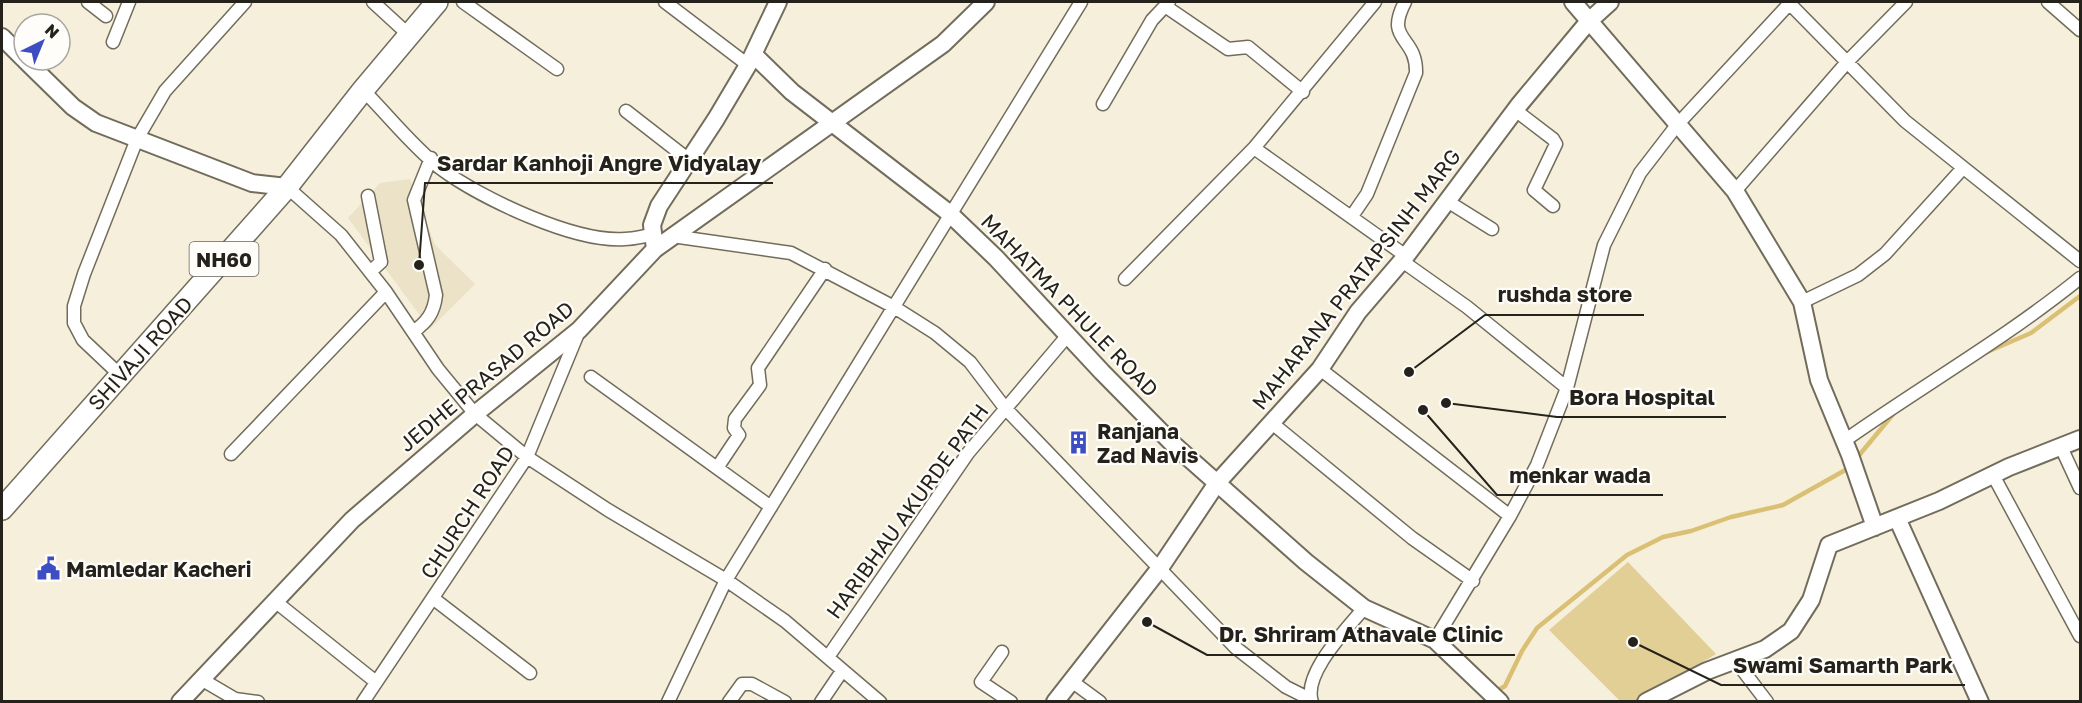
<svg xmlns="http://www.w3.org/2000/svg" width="2082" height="703" font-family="'Golos Text',sans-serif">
  <rect width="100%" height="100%" fill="#f6efdc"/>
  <path fill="#ebe2c8" d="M 410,179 L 435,245 L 475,284 L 430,329 L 348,218 L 380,183 Z"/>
  <path fill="#e2cf96" d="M 1628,562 L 1716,654 L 1639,701 L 1620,701 L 1549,630 Z"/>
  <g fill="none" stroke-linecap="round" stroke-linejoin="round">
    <path stroke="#dac075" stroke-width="4.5" d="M 1987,352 L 2031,333 L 2080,296
      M 1856,459 L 1895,412
      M 1495,692 L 1505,686 L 1522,651 L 1537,628 L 1627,555 L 1663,537 L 1691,531 L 1731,517 L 1783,505 L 1849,468"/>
    <defs>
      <path id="street" d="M 88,2 L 106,16
        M 373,2 L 409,35
        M 463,2 L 557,69
        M 665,2 L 748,65
        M 1788,2 L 1905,121 L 2080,261
        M 2048,2 L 2080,30
        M 1165,6 L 1228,49 L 1248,47 L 1303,92
        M 113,42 L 129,2
        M 363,90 C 388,115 412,146 440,168 C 480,198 575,243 625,239 C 634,239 644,236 652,235
        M 1103,104 L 1152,20 L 1169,2
        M 1515,110 L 1553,139 L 1556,144 L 1534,190 L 1553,206
        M 626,111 L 689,160
        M 1254,148 L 1406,256
        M 287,187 L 341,235 L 386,292 L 438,369 L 475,414 L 527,457 L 608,510 L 726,580 L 785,621 L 880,702
        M 1735,191 L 1848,61 L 1906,2
        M 368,196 L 381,262 L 370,272
        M 1447,201 L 1492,229
        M 1352,216 L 1367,194 L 1416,73 C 1417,35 1384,42 1405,2
        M 672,236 L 791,253 L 894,307 L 935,333 L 970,362 L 1005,408 L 1236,648 L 1286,687 L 1310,699
        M 1402,261 L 1467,307 L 1567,388
        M 1125,279 L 1254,148 L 1375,2
        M 1802,302 L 1858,275 L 1885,254 L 1963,168
        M 413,332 C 427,322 434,313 436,295 L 414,200 L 431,158
        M 1320,369 L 1510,516
        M 120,375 L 83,340 L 74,323 L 74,306 L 84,274 L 137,139 L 165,91 L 245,2
        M 591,377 L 771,507
        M 1273,424 L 1412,538 L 1473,581
        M 1844,441 C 1922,386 2006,338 2080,278
        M 2061,447 L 2080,488
        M 231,454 L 386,292
        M 717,468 L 739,435 L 734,428 L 735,419 L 760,385 L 758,368 L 762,362 L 825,269
        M 1993,475 L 2080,636
        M 434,599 L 530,673
        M 276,602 L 376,682
        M 1435,640 L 1510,516 L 1537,465 L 1567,388 L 1604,245 L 1640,173 L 1677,125 L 1790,3
        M 1002,652 L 981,682 L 1011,702
        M 828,657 L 968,453 L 1068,335
        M 1735,660 L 1767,702
        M 201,679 L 235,699 L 258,702
        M 1070,680 L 1100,702
        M 363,702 L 527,457 L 579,331
        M 668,702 L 726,580 L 1081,2
        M 729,702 L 742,684 L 752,684 L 785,702
        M 821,702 L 842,671
        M 1312,702 C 1302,674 1347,629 1364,608"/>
      <path id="secondary" d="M 1573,2 L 1735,191 L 1802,302 L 1819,380 L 1850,455 L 1875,527
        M 2,37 L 24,59
        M 754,55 L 792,92 L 949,213 L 996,258 L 1102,372 L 1173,444 L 1306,562 L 1364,608 L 1435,640 L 1500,702
        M 25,60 L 73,107 L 96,123 L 252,183 L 287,187
        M 655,249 L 652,225 L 659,206 L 716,119 L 748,65 L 778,2
        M 1897,518 L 1980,702
        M 180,702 L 352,520 L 475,414 L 579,330 L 655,249 L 943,44 L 986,2
        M 1055,702 L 1160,568 L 1217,483 L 1320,369 L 1358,312 L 1406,256 L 1519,105 L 1589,21 L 1610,2
        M 1646,702 L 1707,671 L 1765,649 L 1791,631 L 1811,600 L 1829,545 L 1939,501 L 2009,467 L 2080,439"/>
      <path id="highway" d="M 2,509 L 287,187 L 363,90 L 437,2"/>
    </defs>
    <use href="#street" stroke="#716c5b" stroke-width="15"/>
    <use href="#secondary" stroke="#716c5b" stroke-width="20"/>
    <use href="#highway" stroke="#716c5b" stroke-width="24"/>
    <use href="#street" stroke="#fff" stroke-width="12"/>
    <use href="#secondary" stroke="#fff" stroke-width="16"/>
    <use href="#highway" stroke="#fff" stroke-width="21"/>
  </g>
  <defs>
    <symbol id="building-bare" viewBox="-9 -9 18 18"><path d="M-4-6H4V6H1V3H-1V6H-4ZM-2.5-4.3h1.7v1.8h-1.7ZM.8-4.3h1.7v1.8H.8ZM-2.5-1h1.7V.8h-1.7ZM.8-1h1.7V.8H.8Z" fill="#3c4ec1" stroke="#fefdf9" stroke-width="2.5" paint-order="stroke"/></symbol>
    <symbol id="civic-bare" viewBox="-9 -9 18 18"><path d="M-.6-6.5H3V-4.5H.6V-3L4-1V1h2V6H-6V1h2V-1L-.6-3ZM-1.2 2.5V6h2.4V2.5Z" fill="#3c4ec1" stroke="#fefdf9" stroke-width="2.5" paint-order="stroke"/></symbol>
  </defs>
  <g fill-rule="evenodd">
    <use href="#building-bare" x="1062" y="426" width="33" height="33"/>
    <use href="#civic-bare" x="32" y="552" width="33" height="33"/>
  </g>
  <g text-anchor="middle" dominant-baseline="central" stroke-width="4.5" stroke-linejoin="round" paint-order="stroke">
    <rect fill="#fefdf9" stroke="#65645e" stroke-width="1.5" x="189.5" y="242" width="69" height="34" rx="4.5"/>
    <g font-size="20" font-weight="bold" fill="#24221b">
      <text x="224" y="259">NH60</text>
    </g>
    <g font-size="21" fill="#24221b" stroke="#fefdf9">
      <text transform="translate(1356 279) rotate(-52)">MAHARANA PRATAPSINH MARG</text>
      <text transform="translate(1070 305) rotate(46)">MAHATMA PHULE ROAD</text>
      <text transform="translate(140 353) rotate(-48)">SHIVAJI ROAD</text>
      <text transform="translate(486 376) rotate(-40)">JEDHE PRASAD ROAD</text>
      <text transform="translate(907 511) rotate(-54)">HARIBHAU AKURDE PATH</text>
      <text transform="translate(467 512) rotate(-57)">CHURCH ROAD</text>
    </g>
    <g font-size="21" font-weight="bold" fill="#24221b" stroke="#fefdf9" text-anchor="start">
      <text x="1097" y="431">Ranjana<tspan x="1097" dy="24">Zad Navis</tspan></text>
      <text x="66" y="569">Mamledar Kacheri</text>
    </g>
  </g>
  <path fill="none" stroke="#24221b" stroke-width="2" d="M419 265L425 183H773M1409 372L1485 315H1644M1446 403L1557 417H1726M1423 410L1497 495H1663M1147 622L1207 655H1515M1633 642L1721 685H1965"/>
  <g fill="#24221b" stroke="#fefdf9" stroke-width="2">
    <circle cx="419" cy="265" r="6"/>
    <circle cx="1409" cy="372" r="6"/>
    <circle cx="1446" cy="403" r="6"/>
    <circle cx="1423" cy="410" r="6"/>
    <circle cx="1147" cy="622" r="6"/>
    <circle cx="1633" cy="642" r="6"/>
  </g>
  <g font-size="22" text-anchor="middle" font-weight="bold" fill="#24221b" stroke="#fefdf9" stroke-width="4.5" stroke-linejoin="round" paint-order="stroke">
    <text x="599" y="171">Sardar Kanhoji Angre Vidyalay</text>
    <text x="1565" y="302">rushda store</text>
    <text x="1642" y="405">Bora Hospital</text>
    <text x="1580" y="483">menkar wada</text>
    <text x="1361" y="642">Dr. Shriram Athavale Clinic</text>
    <text x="1843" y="673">Swami Samarth Park</text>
  </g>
  <rect width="2082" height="703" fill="none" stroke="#24221b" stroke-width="6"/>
  <g transform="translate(42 42) rotate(43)"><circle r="28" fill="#fefdf9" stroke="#a7a5a0" stroke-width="1.5"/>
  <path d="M0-4.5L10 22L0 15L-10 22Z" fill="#3c4ec1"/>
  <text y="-9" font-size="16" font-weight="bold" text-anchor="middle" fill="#24221b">N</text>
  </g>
</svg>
